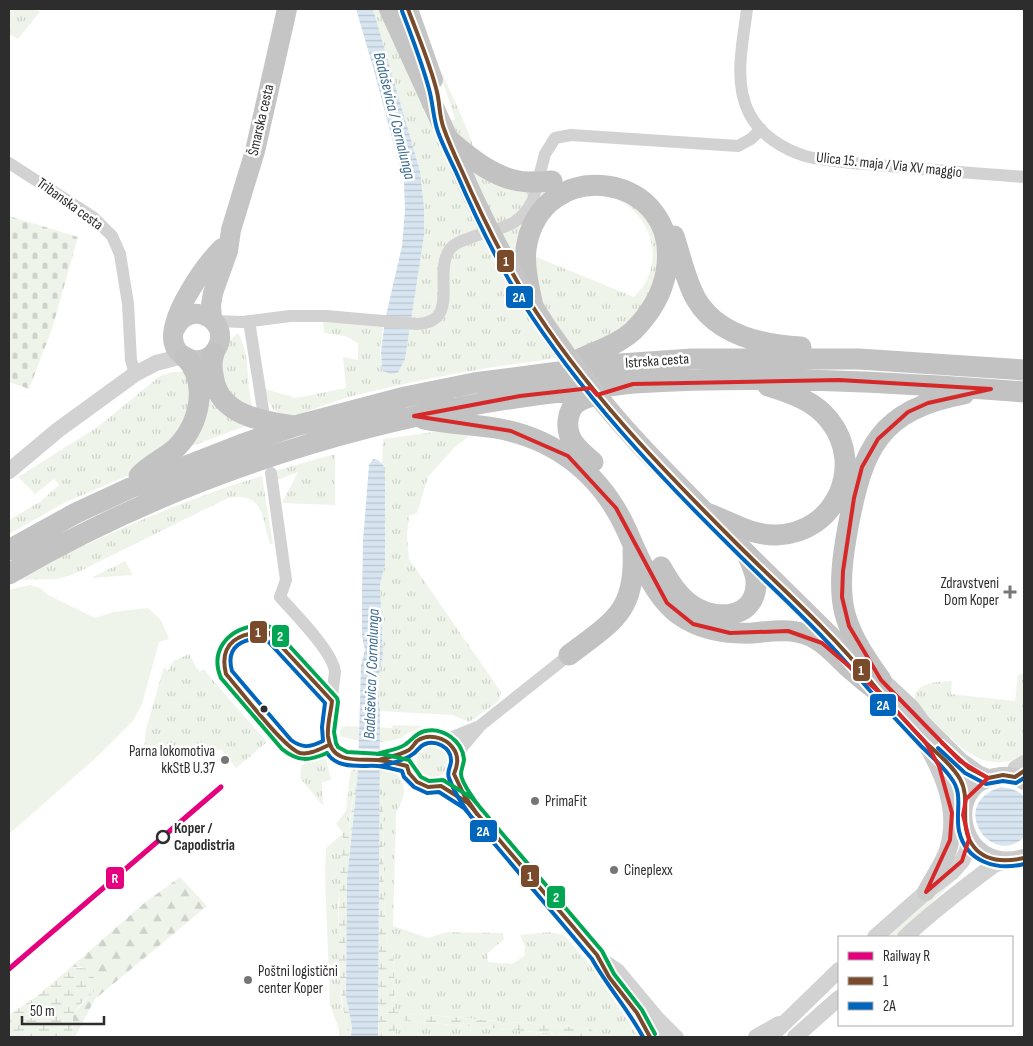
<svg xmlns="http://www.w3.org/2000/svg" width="1033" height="1046" font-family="'Sofia Sans Condensed',sans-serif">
  <defs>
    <pattern id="grass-tufts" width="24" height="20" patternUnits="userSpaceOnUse" patternTransform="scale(1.25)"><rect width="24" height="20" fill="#eff4eb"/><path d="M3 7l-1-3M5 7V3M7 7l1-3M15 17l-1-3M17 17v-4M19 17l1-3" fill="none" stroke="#cdd2ca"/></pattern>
    <pattern id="forest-firs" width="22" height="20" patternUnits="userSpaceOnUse" patternTransform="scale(1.25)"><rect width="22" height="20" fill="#eff4eb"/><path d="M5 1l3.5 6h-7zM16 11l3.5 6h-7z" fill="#cdd2ca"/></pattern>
    <pattern id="wetland-marsh" width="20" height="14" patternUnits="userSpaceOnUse" patternTransform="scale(1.25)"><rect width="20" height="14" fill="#eff4eb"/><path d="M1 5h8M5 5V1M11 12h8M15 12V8" fill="none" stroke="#cdd2ca"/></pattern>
    <pattern id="cemetery-stones" width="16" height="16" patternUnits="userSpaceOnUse" patternTransform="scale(1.25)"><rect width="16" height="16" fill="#eff4eb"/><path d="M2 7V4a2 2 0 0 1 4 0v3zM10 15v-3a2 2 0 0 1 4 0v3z" fill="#cdd2ca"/></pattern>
    <pattern id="water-rules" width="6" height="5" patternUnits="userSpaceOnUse" patternTransform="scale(1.25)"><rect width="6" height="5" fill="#d7e5f1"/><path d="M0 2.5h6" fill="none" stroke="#b9c5cf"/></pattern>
  </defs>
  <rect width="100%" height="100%" fill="#fff"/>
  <path fill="url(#grass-tufts)" fill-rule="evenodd" d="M 9,9 L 34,9 L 40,12 L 18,39 L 9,34 Z
    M 373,9 L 380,9 L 392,39 L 413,82 L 418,86 L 435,126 L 455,119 L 440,73 L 443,75 L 464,122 L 474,148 L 483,158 L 492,164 L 508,171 L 535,174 L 552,181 L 562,194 C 571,196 575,194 584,192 C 597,189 616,190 628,197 C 695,238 654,320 598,346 C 569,359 525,362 494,367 C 449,374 405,383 361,394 C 344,398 327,404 311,410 C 305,412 298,416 293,416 C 287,416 280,413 274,411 L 266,397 L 266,389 L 295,398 L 346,388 L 343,357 L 358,360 L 358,343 L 345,336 L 324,333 L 323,321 L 383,327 L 380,352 L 382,371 L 391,374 L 398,373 L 405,359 L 424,236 L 424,207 L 420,171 ZM 585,195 C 593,195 602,194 609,196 C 646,208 665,251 644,285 C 641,289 637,293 634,297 L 534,256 C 531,226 556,198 585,195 Z
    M 238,333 C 253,360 244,385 254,411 L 237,403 L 223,386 L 222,353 L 231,339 Z
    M 172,372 L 184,372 L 192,387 L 182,433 L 139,471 L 66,502 L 9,534 L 9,520 L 41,501 L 59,485 L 54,479 L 35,494 L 18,477 L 99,426 L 160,376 Z
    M 207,392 L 251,424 L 192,446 L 200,433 Z
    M 448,430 L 477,430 L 454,448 L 428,477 L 417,513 L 409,516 L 407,535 L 409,559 L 501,692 L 499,701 L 469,722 L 452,715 L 380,711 L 377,685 L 383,655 L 380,583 L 385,565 L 385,470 L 382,463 L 383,439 Z
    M 335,454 L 335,505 L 282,503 L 298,472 L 277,480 L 274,471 Z
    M 262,476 L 273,544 L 270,544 C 261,517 265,492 228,498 L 72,575 L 57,579 L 12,580 C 94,540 175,502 262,476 Z
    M 125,561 L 133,575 L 91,578 Z
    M 189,654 L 199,672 L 204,670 L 267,742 L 236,768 L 221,749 L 215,753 L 205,743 L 172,755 L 144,752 L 146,729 L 164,667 L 168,671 L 173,661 Z
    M 1024,673 L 1024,757 C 985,772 966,753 939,727 C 932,719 921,711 915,702 C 912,683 936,682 949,681 L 952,681 L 951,694 L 1015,701 L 1018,675 Z
    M 393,725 L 423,726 C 415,729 409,733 402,737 C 382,746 360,742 340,736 L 340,731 L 342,727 L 347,726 L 392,728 Z
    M417 761a16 16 0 1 1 32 0a16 16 0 1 1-32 0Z
    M 318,756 L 326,759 L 331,780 L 322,782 L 323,806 L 300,778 L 301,766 Z
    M 357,766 L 395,771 C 408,790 406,793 396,813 L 393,926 L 428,938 L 447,932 L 503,933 L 504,939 L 487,954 L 488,962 L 512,964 L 524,956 L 525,947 L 520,935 L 550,932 L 564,935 L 591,966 L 639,1037 L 601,1037 L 591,1029 L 395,1012 L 393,946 L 387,943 L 384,901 L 383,797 L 379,779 L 378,1037 L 351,1037 L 355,782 L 338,904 L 341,999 L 348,1033 L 347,1037 L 338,1037 L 340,1032 L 330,1005 L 325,877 L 326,848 L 343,833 L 336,824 L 346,811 L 350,774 L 353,768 Z
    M 960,868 L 964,872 L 895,937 L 886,937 Z
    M 396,1020 L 569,1035 L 581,1037 L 395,1037 Z"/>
  <path fill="url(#forest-firs)" d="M 180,877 L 207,906 L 95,999 L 75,1037 L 73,1037 L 73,1014 L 95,990 L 81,967 L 71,967 L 143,904 Z"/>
  <path fill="url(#wetland-marsh)" d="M 358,773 L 347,879 L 346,996 L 352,1027 L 351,1037 L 347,1037 L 348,1033 C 333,966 339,900 343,833 L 349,829 L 355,782 Z
    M 379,776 L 383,797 L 384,901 L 387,943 L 393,946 L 395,1012 L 591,1029 L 601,1037 L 581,1037 L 569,1035 L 396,1020 L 395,1037 L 378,1037 Z
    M 71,967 L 89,969 C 107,996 83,994 74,1014 C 71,1019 73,1031 73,1037 L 9,1037 L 9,1015 L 36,997 Z"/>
  <path fill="url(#cemetery-stones)" d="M 9,216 L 78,237 L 52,329 L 29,389 L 9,382 Z"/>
  <path fill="#eff4eb" d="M 30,585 L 40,588 L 48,595 L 95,618 L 113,612 L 148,608 L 161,620 L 169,639 L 159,642 L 142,704 L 133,721 L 99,755 L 9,834 L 9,590 Z"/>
  <path fill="url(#water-rules)" d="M 356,9 L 373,9 L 420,171 L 424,207 L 424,236 L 405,359 L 398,373 L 391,374 L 382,371 L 381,352 L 385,320 L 402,246 L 405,211 L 404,183 L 373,67 Z
    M 373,459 C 380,460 382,463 385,469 L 385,565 L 380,584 L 383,655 L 377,685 L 380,711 L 378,1037 L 351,1037 L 352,1027 L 346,996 L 347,879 L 358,773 L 361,665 L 365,650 L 362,636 L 362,594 L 363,541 L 369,465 Z
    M 1001,787 C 1010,788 1017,790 1024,796 L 1024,837 C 992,869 946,804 1001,787 Z"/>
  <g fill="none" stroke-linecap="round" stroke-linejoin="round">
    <path stroke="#d2d2d2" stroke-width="12" d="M 747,9 C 743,42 733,81 749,113 C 760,135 783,149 805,156 C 828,162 853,163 877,165 C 926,170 975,173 1024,177
      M 9,163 L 93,217 L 112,236 L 120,254 L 128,304 L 131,360 L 135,374
      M 214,321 L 243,322 L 290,316 L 326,316 L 417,324 C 462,322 432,273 450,249 C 455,243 463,240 470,238 C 498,227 518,230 533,200 L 545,154 L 555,138 L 571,135 L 738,146 L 751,139 L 761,129
      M 249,321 L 263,410
      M 271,473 L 286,580 L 280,597 C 295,614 333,652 335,672 L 327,735 C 332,764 353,759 376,760 C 386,760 398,763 407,766
      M407 762a25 25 0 1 1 50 0a25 25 0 1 1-50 0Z
      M 445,740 L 477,727
      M 457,757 L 460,750 L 481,725 L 569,655
      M 1014,767 L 1024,761
      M 454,774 L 468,803 L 559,911 L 597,955 L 619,970 L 659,1018 L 678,1037
      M 441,786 L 468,803
      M 598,956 L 609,977 L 637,1013 L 663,1037
      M 640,1020 L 650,1037"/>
    <path stroke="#d2d2d2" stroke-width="16" d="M 9,471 L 58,430 L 135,374 L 156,363 L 183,356
      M 875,937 L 926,892 L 951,873 L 962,861 L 967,851 L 969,839
      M 905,937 C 933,911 963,888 994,865 L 1003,862
      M 756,1037 L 779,1024
      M 770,1037 L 839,970
      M 795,1037 L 839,998"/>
    <path stroke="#cbcbcb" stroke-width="18" d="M 881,680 L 911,708 L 921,722 L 960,761 L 978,774 L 988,778
      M 880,693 L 903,719 L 954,770 L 962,782 L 966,799
      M 1024,781 C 1015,775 1005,775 995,777 C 942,785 958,876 1024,858
      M 926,892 C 933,878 943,865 948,850 C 960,812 945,776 926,743"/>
    <path stroke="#c5c5c5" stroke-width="20" d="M 389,9 L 449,140
      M 408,9 L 433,80
      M 212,319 L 211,305 L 213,293 L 228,251 L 231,230 L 255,151 L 287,9
      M 175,329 C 189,298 232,320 217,348 C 206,369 174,361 173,338 C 172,312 204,266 222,248
      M 706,513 L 849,654"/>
    <path stroke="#c2c2c2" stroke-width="21" d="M 674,236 C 681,257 685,279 696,299 C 717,335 762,345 801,347
      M 533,306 C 529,287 524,268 526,249 C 540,151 684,172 666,272 C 662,295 649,315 633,331 C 615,347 592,352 572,363
      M 214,353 C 211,363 212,370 214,380 C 221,416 263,421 293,426
      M 424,419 C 448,424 471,424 495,428 C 556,438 602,475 627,531 C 639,558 655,599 681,616 C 703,631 728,634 753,633 C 772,631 792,628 810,636 C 825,642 836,656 848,667 C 858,676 869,685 880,693
      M 593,462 C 586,456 578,449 573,442 C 565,430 566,410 578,402 C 585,397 593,396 601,395
      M 139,476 C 149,465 165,458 176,448 C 199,425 210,383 185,357
      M 706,513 C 730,521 750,536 777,535 C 836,533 865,466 830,421 C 815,401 791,393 768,386
      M 9,550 L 76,513 L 130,488 L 240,445 L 295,426 L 405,397 L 474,383 L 620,364 L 692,359 L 859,359 L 1024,370
      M 661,567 C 669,581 678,596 693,606 C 718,622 758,618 756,580 C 755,571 751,563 747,554
      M 9,574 C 180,474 380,411 577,390 C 596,388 615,385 634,383 C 765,375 894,382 1024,392
      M 569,655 C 614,621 636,611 633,550
      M 881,680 C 867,660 852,639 845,614 C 838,587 843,554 848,527 C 863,448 879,410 964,394"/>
    <path stroke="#c5c5c5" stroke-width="20" d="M 449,140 C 484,230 533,315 593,390 C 627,434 667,473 706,513"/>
    <path stroke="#c2c2c2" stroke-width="21" d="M 449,140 C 471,159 498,181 528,182 C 536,182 544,182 552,181"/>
    <defs>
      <path id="bus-1" d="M 408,9 C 418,36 430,63 437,92 C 440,104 439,117 444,129 C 449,143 455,156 461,169 C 480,212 501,256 526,296 C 584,389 661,468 738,545 C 782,589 829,630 868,678 C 886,701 906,722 926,743 C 938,754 952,765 960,779 C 972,800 957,826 974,847 C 986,862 1006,862 1024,858
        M 942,743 L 969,768 L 988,778 L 1003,775 L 1015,777 L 1024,771
        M 329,745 C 320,749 310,755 300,753 C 284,748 239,689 226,674 C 218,642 240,632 268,632 L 332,701 C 331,712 327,724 328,736 C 331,764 356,759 377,760 C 387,761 397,763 407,766 L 409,773 L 417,782 L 428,787 L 441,786 L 468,803 L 597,955 L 609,977 L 637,1013 L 650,1037
        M 379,760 C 389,757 400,755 409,750 C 413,747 414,744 417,741 C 428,733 445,737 453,748 C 459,756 458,765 454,774 L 464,795 L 477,814"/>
      <path id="bus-2" d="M 402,11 C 412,37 422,63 429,89 C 433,103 433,118 438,132 C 443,146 450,159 456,172 C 475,216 496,260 521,300 C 580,393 657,474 735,551 C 779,595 826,636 865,685 C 883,706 902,726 921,746 C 931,756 943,766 951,778 C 964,794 955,812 959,831 C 966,862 997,871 1024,864
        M 265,638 L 325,703 L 322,727 L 323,741 C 310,747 303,749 291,740 L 232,671 C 225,646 243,638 265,638 Z
        M 938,748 L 965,773 L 986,784 L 1003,781 L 1016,783 L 1024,778
        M 327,753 C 338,770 361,765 378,766 C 386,767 394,769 402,771 L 404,777 L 414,787 L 427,793 L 439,792 L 464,808 L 592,959 C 607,986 628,1009 643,1037
        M 381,766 C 392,763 404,761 413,754 C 418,751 419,746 425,744 C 436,740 450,747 451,759 C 452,766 446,771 449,778 C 454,792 463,806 472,818"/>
      <path id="bus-3" d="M 327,753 C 309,761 298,762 282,749 L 221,678 C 210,652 226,631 253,626 C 260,625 267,625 273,628 L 337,698 L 338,702 L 334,732 L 336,743 L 338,747 L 347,752 L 382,754 L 409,760 L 421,777 L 429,781 L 443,780 L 472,798 L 602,951 L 614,974 L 642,1010 L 655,1034
        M 377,754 C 386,751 398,750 406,744 C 413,739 416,733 425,731 C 442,727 462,740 464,759 C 464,764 461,769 461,774 C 461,782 476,803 482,810"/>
    </defs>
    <use href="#bus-1" stroke="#fff" stroke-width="8"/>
    <use href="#bus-2" stroke="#fff" stroke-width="8"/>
    <use href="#bus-3" stroke="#fff" stroke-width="8"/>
    <use href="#bus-1" stroke="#7a4b2a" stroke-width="4"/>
    <use href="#bus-2" stroke="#0065bd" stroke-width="4"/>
    <use href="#bus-3" stroke="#00a651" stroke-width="4"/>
    <defs>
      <path id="rail-1" d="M 9,969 L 221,787"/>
    </defs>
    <use href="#rail-1" stroke="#fff" stroke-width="9"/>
    <use href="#rail-1" stroke="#e5007d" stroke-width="5"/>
  </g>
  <path fill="none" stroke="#d62828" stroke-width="4" stroke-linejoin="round" d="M 839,380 L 991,389 L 928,403 L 908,412 L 878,439 L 862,467 L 854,498 L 843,571 L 842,597 L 849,626 L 881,680 L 960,761 L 988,778 L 966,799 L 963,815 L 969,839 L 962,861 L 926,892 L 950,840 L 952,813 L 939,766 L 926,743 L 880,693 L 822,643 L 788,631 L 730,633 L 693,624 L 667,603 L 616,508 L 568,456 L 511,431 L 414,416 L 520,396 L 591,388 L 597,395 L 633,384 Z"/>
  <g fill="#767676" stroke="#fff" stroke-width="2">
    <path d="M1007.5 584.5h5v5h5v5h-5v5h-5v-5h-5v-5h5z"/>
    <circle cx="225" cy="760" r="5"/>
    <circle cx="535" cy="801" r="5"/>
    <circle cx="614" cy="870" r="5"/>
    <circle cx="248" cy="980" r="5"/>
  </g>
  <circle fill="#2d2d2d" stroke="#fff" stroke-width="2" cx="264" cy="709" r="4.5"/>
  <circle fill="#fff" stroke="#2d2d2d" stroke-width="2.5" cx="163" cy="837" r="6"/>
  <g text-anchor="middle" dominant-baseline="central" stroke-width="5" stroke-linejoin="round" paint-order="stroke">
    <g font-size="15" fill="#2d2d2d" stroke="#fff">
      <text transform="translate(261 120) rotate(-77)">Šmarska cesta</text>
      <text transform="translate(889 165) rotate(6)">Ulica 15. maja / Via XV maggio</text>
      <text transform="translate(70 204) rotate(36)">Tribanska cesta</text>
      <text transform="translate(657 361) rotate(-4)">Istrska cesta</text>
    </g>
    <g font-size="15" fill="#2d2d2d" stroke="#fff" text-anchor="start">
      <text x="999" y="583" text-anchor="end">Zdravstveni<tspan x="999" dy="17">Dom Koper</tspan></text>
      <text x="215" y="751" text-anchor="end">Parna lokomotiva<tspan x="215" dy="17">kkStB U.37</tspan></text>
      <text x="545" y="801">PrimaFit</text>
      <text x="624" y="870">Cineplexx</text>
      <text x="258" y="971">Poštni logistični<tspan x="258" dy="17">center Koper</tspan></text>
    </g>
    <g font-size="15" font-weight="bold" fill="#2d2d2d" stroke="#fff" text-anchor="start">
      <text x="174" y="828">Koper /<tspan x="174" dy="17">Capodistria</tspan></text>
    </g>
    <g font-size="16" font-style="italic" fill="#3b6a8f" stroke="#fff">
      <text transform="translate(394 116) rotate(76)">Badaševica / Cornalunga</text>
      <text transform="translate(372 674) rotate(-88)">Badaševica / Cornalunga</text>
    </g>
  </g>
  <g stroke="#fff" stroke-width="2">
    <rect x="496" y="249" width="19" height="24" rx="5" fill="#7a4b2a"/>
    <rect x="505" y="285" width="29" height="24" rx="5" fill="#0065bd"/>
    <rect x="249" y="620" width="19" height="24" rx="5" fill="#7a4b2a"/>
    <rect x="271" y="624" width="19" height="24" rx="5" fill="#00a651"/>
    <rect x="852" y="658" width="19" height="24" rx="5" fill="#7a4b2a"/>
    <rect x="869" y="693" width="28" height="24" rx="5" fill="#0065bd"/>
    <rect x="469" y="819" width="29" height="24" rx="5" fill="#0065bd"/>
    <rect x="520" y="864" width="20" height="24" rx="5" fill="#7a4b2a"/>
    <rect x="105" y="866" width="20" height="24" rx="5" fill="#e5007d"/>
    <rect x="546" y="885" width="20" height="24" rx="5" fill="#00a651"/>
  </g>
  <g font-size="14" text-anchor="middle" font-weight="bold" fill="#fff">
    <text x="506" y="266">1</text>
    <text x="519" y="302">2A</text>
    <text x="258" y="637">1</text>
    <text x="280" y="641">2</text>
    <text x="861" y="675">1</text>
    <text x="883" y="710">2A</text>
    <text x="483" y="836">2A</text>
    <text x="530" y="881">1</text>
    <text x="115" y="883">R</text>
    <text x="556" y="902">2</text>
  </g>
  <rect width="1033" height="1046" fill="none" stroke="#2d2d2d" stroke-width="20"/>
  <rect x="838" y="936" width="175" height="90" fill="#ffffff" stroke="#ababab"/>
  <rect x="848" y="952" width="25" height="8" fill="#e5007d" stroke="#ababab"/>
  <text x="883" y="961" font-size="15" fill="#2d2d2d">Railway R</text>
  <rect x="848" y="977" width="25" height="8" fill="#7a4b2a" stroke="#ababab"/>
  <text x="883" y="986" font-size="15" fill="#2d2d2d">1</text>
  <rect x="848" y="1002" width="25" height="8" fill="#0065bd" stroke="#ababab"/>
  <text x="883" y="1011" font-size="15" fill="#2d2d2d">2A</text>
  <path d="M22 1016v8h82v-8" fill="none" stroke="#2d2d2d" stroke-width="2.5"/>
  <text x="30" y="1016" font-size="15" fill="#2d2d2d" stroke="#ffffff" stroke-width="4" paint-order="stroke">50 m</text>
</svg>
